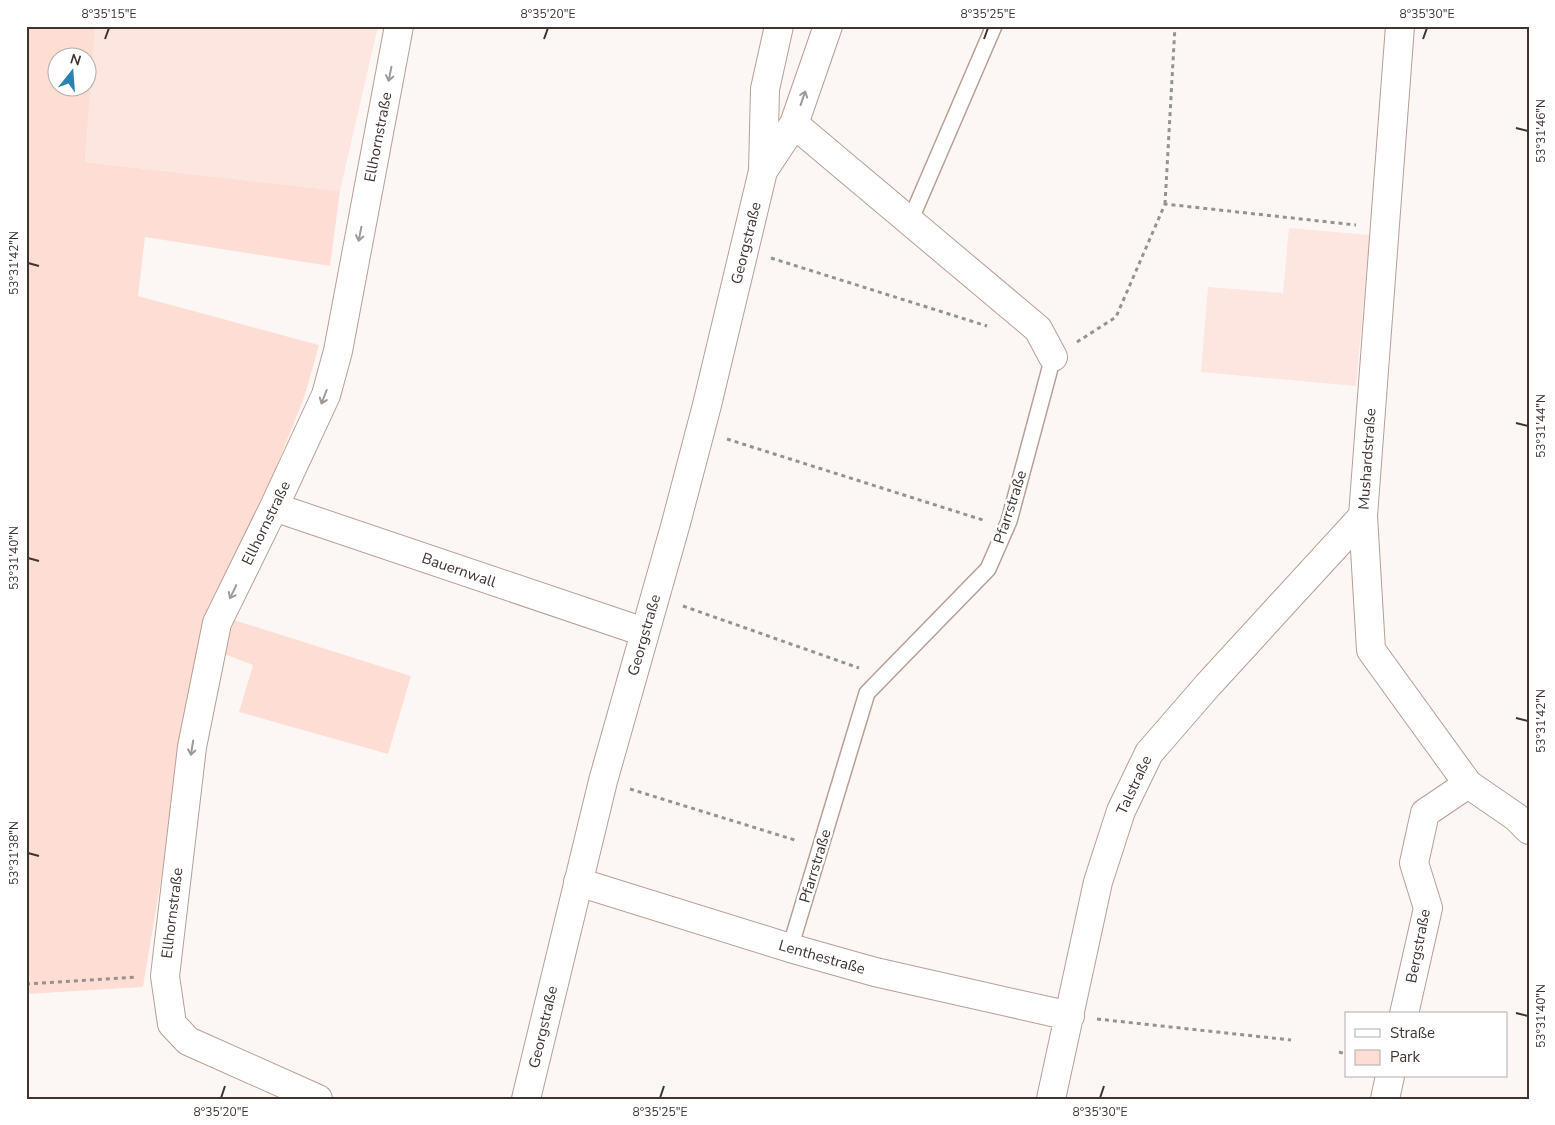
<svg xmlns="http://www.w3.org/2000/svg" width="1555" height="1125" font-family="'Nunito Sans',sans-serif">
  <rect width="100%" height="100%" fill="#fcf7f5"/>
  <path fill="#fce6df" d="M 95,26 L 378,26 L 340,191 L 85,162 Z
    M 1289,228 L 1370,235 L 1356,386 L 1201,372 L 1208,287 L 1283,293 Z"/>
  <path fill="#feded4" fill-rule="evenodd" d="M 26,26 L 95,26 L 85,162 L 340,191 L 330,266 L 145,237 L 138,296 L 319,345 L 305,395 L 262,503 L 184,742 L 143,987 L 26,994 ZM 58,58 L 88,58 L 88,88 L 58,88 Z
    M 234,620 L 411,676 L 388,754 L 239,712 L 253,665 L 224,654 Z"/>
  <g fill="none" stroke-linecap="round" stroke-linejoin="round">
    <defs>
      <path id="service" d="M 910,221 L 994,26
        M 790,948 L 867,693 L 988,569 L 1009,521 L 1053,357"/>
      <path id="minor" d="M 1400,26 L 1363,516 L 1371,650 L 1468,784 L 1516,817 L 1529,830
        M 794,124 L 1038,329 L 1053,357
        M 274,507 L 644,632
        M 578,882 L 790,948 L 875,972 L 1070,1016
        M 1404,1014 L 1428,908 L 1414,863 L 1425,813 L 1468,784
        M 318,1099 L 188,1041 L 172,1024 L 165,976 L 192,747 L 217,623 L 274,507 L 326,395 L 338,351 L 399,26
        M 1051,1099 L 1098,882 L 1121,811 L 1149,753 L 1208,685 L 1363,516
        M 1385,1099 L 1390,1076"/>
      <path id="primary" d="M 763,171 L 794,124 L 828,26
        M 526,1099 L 603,781 L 676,523 L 707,405 L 763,171 L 765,89 L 779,26"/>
    </defs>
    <use href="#service" stroke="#b89e96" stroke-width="18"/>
    <use href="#minor" stroke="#b89e96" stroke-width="30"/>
    <use href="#primary" stroke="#b89e96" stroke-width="30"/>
    <path stroke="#99918e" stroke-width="3" stroke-dasharray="4 4" stroke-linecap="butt" d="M 1165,204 L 1175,26
      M 771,258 L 987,326
      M 1077,342 L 1116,317 L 1165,204 L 1356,225
      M 727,439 L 986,521
      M 683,606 L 859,668
      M 630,789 L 798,841
      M 26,984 L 137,977
      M 1097,1019 L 1291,1040
      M 1339,1052 L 1346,1054"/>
    <use href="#service" stroke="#fff" stroke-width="15"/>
    <use href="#minor" stroke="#fff" stroke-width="28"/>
    <use href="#primary" stroke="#fff" stroke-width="28"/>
  </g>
  <defs><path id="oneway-shaft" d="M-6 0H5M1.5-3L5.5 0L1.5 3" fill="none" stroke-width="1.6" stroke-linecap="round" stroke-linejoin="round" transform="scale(1.25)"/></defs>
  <g stroke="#9e9a98">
    <use href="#oneway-shaft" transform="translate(390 74) rotate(101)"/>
    <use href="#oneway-shaft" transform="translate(803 98) rotate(-71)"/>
    <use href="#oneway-shaft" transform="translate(360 234) rotate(101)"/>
    <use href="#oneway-shaft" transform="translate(324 397) rotate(111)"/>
    <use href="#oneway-shaft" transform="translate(233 592) rotate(116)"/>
    <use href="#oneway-shaft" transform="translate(192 748) rotate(99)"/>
  </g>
  <path fill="none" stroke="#3e3430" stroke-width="2" d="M 105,39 L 109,28M 544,39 L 548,28M 984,39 L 988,28M 1423,39 L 1427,28M 1516,128 L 1528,131M 28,263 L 39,266M 1516,423 L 1528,426M 28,558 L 39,561M 1516,718 L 1528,721M 28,853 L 39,856M 1516,1013 L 1528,1016M 221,1098 L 225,1086M 660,1098 L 664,1086M 1100,1098 L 1104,1086"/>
  <g text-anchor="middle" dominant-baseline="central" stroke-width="5" stroke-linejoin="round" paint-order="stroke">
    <g font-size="15" fill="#3e3430" stroke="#fff">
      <text transform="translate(378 137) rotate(-79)">Ellhornstraße</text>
      <text transform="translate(746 243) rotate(-76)">Georgstraße</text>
      <text transform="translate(1367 459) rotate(-86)">Mushardstraße</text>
      <text transform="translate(1010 507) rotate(-72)">Pfarrstraße</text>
      <text transform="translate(266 523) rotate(-64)">Ellhornstraße</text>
      <text transform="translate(459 570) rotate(19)">Bauernwall</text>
      <text transform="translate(644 635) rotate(-74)">Georgstraße</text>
      <text transform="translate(1134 785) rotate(-65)">Talstraße</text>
      <text transform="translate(815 866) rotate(-73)">Pfarrstraße</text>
      <text transform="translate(172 913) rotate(-83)">Ellhornstraße</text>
      <text transform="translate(1418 946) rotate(-79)">Bergstraße</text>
      <text transform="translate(822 957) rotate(16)">Lenthestraße</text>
      <text transform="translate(543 1027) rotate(-77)">Georgstraße</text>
    </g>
  </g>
  <rect width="1555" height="1125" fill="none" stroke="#ffffff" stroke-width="55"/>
  <rect x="1345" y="1012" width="162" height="65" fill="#ffffff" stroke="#b2aeac"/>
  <rect x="1355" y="1029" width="25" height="8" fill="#ffffff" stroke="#b2aeac"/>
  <text x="1390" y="1038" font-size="15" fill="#3e3430">Straße</text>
  <rect x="1355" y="1050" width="25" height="15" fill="#feded4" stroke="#b2aeac"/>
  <text x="1390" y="1062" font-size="15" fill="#3e3430">Park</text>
  <g transform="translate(72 72) rotate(17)"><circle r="24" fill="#ffffff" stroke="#b2aeac"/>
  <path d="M0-4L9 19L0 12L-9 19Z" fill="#2c83b2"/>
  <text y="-8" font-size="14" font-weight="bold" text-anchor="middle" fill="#3e3430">N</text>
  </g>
  <rect x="28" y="28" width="1500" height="1070" fill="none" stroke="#3e3430" stroke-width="2"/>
  <g font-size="12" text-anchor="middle" fill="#3e3430">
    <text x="109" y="18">8°35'15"E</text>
    <text x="548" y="18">8°35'20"E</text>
    <text x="988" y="18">8°35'25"E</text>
    <text x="1427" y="18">8°35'30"E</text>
    <text transform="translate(1541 131) rotate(-90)" y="4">53°31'46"N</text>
    <text transform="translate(14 263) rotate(-90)" y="4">53°31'42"N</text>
    <text transform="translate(1541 426) rotate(-90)" y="4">53°31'44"N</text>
    <text transform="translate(14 558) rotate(-90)" y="4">53°31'40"N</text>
    <text transform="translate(1541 721) rotate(-90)" y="4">53°31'42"N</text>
    <text transform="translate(14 853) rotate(-90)" y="4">53°31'38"N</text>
    <text transform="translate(1541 1016) rotate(-90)" y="4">53°31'40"N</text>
    <text x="221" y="1116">8°35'20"E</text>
    <text x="660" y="1116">8°35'25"E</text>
    <text x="1100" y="1116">8°35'30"E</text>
  </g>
</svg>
